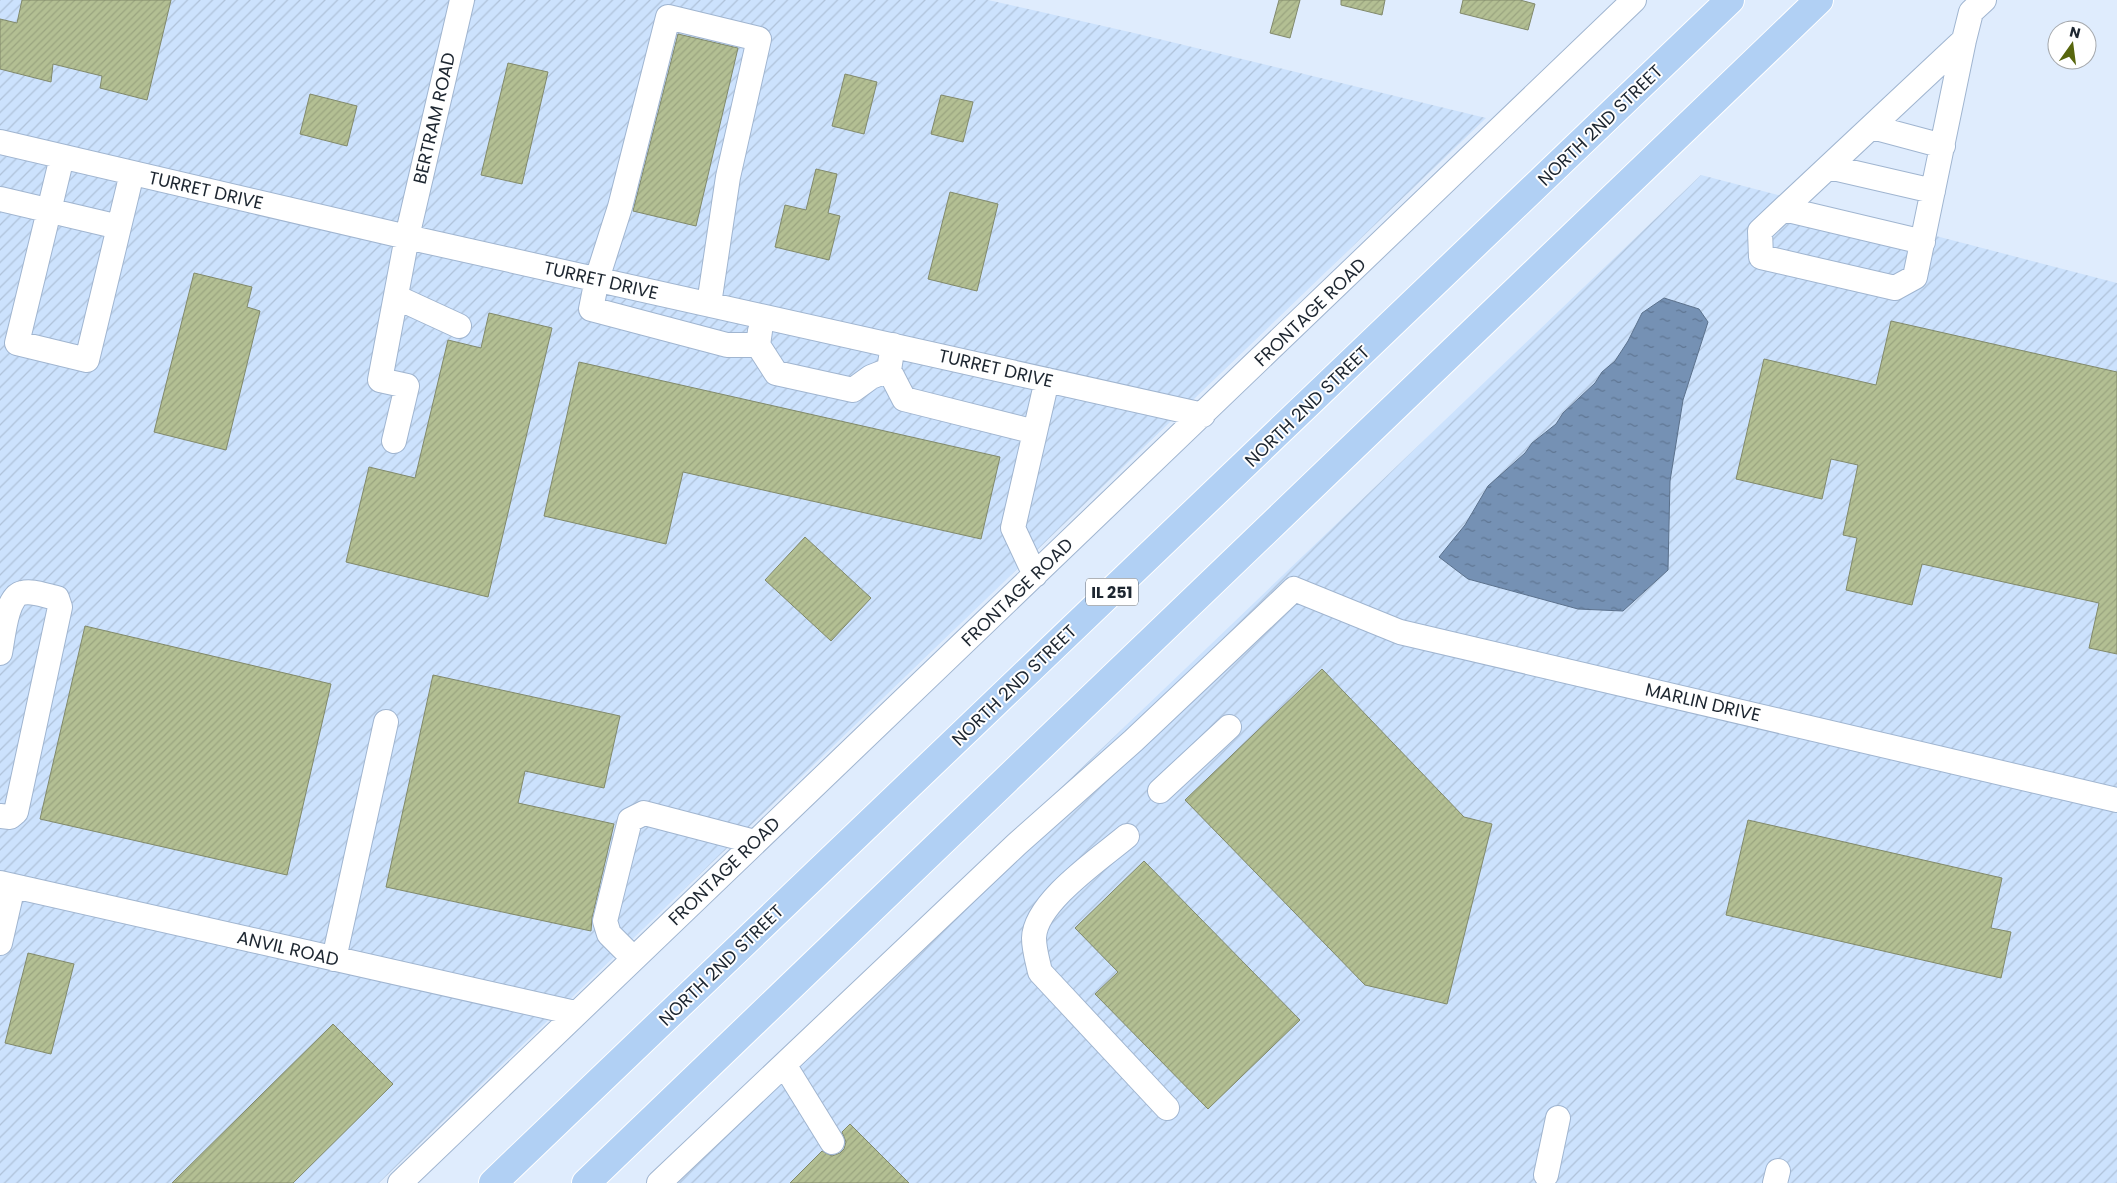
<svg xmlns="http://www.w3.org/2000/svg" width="2117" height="1183" font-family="Poppins,sans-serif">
  <defs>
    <pattern id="industrial-furrows" width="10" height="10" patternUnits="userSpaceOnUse" patternTransform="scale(1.25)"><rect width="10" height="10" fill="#cce2fd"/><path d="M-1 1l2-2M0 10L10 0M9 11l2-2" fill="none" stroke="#afc2d9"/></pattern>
    <pattern id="water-ripples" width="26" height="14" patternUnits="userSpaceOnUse" patternTransform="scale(1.25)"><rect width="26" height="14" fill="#7591b4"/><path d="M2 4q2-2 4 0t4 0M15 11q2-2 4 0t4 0" fill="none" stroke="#5f7693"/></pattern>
    <pattern id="building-hatch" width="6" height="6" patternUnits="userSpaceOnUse" patternTransform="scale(1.25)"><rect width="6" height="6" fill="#b3bf93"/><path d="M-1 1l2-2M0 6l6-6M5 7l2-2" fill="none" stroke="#9aa47f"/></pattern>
  </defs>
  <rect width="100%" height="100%" fill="#dfecfd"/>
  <path fill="url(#industrial-furrows)" d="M 0,0 L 988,0 L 1134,33 L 1486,118 L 379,1183 L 0,1183 Z
    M 1701,175 L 2117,283 L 2117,1183 L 648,1183 Z"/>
  <path fill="url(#water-ripples)" stroke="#5b718c" d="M 1664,298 L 1699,309 L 1708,322 L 1683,400 L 1670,481 L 1668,570 L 1623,611 L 1578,609 L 1468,579 L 1439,557 L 1465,525 L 1488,486 L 1525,453 L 1532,443 L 1556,424 L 1563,413 L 1595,383 L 1602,372 L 1615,361 L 1628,341 L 1642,313 Z"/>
  <path fill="url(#building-hatch)" stroke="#81896b" d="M 22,0 L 171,0 L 147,100 L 100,88 L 102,76 L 53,64 L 51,82 L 0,69 L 0,19 L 17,23 Z
    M 1279,0 L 1300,0 L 1290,38 L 1270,33 Z
    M 1341,0 L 1385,0 L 1382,15 L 1341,5 Z
    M 1463,0 L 1520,0 L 1535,4 L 1528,30 L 1460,13 Z
    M 678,34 L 738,48 L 696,226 L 633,211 Z
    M 508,63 L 548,72 L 522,184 L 481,175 Z
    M 845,74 L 877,82 L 864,134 L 832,126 Z
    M 310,94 L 357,106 L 347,146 L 300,134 Z
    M 941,95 L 973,102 L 963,142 L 931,134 Z
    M 816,169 L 837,174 L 828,213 L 840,216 L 829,260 L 775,247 L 785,205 L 806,210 Z
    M 950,192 L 998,204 L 977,291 L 928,279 Z
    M 194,273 L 252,287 L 247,307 L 260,311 L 226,450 L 154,432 Z
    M 489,313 L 552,328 L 488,597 L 346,562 L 369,467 L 415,478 L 448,340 L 481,348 Z
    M 1891,321 L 2117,372 L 2117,654 L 2089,648 L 2099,603 L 1922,564 L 1912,605 L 1846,590 L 1857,538 L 1843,535 L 1858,465 L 1831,459 L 1822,499 L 1736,479 L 1764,359 L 1876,385 Z
    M 579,362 L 1000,457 L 981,539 L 683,472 L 666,544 L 544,516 Z
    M 805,537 L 871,598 L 831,641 L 765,580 Z
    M 85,626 L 331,684 L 287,875 L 40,819 Z
    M 1322,669 L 1464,817 L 1492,824 L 1447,1004 L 1365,985 L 1185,800 Z
    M 433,675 L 620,716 L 604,788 L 525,771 L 518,803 L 614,824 L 592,918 L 591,931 L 386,887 Z
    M 1748,820 L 2002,878 L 1991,928 L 2011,932 L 2001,978 L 1726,915 Z
    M 1144,861 L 1300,1020 L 1208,1109 L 1095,994 L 1118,972 L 1075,928 Z
    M 28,953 L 74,964 L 51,1054 L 5,1043 Z
    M 333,1024 L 393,1084 L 293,1183 L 172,1183 Z
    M 850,1124 L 909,1183 L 790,1183 L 822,1151 L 832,1156 L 840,1153 L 844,1149 L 846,1142 L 842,1132 Z"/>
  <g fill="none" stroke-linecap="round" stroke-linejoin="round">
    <defs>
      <path id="minor" d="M 1964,40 L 1760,231 L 1761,257 L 1895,288 L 1915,277 L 1964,40 L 1971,12 L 1984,0
        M 1872,127 L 1943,146
        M 0,142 L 407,237 L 1203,415
        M 62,157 L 17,343 L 87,360 L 132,173
        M 1829,167 L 1933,191
        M 0,199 L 119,227
        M 1784,209 L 1923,242
        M 396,297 L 459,326
        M 709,304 L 728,177 L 759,39 L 668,17 L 620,207 L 597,279 L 591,309 L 727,345 L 758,345
        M 760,331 L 758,345 L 776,373 L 853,390 L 871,377 L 889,370
        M 893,345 L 889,370 L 904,399 L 1035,432
        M 394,441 L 407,386 L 380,380 L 407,237 L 462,0
        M 1035,575 L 1013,528 L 1047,380
        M 0,653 C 3,639 6,596 22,593 C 33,590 45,596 57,598 L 60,607 L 16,812 L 10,817 L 0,816
        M 1160,791 L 1229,727
        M 1127,836 C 1101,858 1035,902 1034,938 C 1034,950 1038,962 1040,972 L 1167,1108
        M 0,883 L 575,1013
        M 0,943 L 13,886
        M 633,958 L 609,934 L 605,921 L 630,820 L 644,813 L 755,842
        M 334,959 L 386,722
        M 785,1066 L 832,1142
        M 1546,1175 L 1558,1118
        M 400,1183 L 1634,0
        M 659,1183 L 1017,844 L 1133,741 L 1294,589 L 1400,632 L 2117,800
        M 1775,1183 L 1778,1171"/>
      <path id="major" d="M 493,1183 L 1730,0
        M 586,1183 L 1819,0"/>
    </defs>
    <use href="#minor" stroke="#a0b5d0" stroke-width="26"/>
    <use href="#major" stroke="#fff" stroke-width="30"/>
    <use href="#minor" stroke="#fff" stroke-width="24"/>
    <use href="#major" stroke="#b1d0f4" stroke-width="28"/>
  </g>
  <g text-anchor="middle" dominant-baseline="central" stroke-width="4" stroke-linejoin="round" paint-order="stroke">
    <rect fill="#fff" stroke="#61676e" stroke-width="1" x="1086" y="578.5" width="52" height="27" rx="4"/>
    <g font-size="16" font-weight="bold" fill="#1d2630">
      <text x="1112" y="592">IL 251</text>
    </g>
    <g font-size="18" fill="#1d2630" stroke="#fff">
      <text transform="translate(434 118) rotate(-77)">BERTRAM ROAD</text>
      <text transform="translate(1600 125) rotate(-44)">NORTH 2ND STREET</text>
      <text transform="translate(206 190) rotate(13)">TURRET DRIVE</text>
      <text transform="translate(601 280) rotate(13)">TURRET DRIVE</text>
      <text transform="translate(1310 312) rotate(-44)">FRONTAGE ROAD</text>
      <text transform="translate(996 368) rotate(13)">TURRET DRIVE</text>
      <text transform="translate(1307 406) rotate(-44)">NORTH 2ND STREET</text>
      <text transform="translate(1017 592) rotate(-44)">FRONTAGE ROAD</text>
      <text transform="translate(1014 685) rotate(-44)">NORTH 2ND STREET</text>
      <text transform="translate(1703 702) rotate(13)">MARLIN DRIVE</text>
      <text transform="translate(724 871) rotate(-44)">FRONTAGE ROAD</text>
      <text transform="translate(288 948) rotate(13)">ANVIL ROAD</text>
      <text transform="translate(721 965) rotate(-44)">NORTH 2ND STREET</text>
    </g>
  </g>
  <g transform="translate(2072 45) rotate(14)"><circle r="24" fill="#ffffff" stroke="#a5a8ac"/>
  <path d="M0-4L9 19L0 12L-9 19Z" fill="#57660d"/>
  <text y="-8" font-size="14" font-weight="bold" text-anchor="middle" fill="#1d2630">N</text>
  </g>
</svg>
